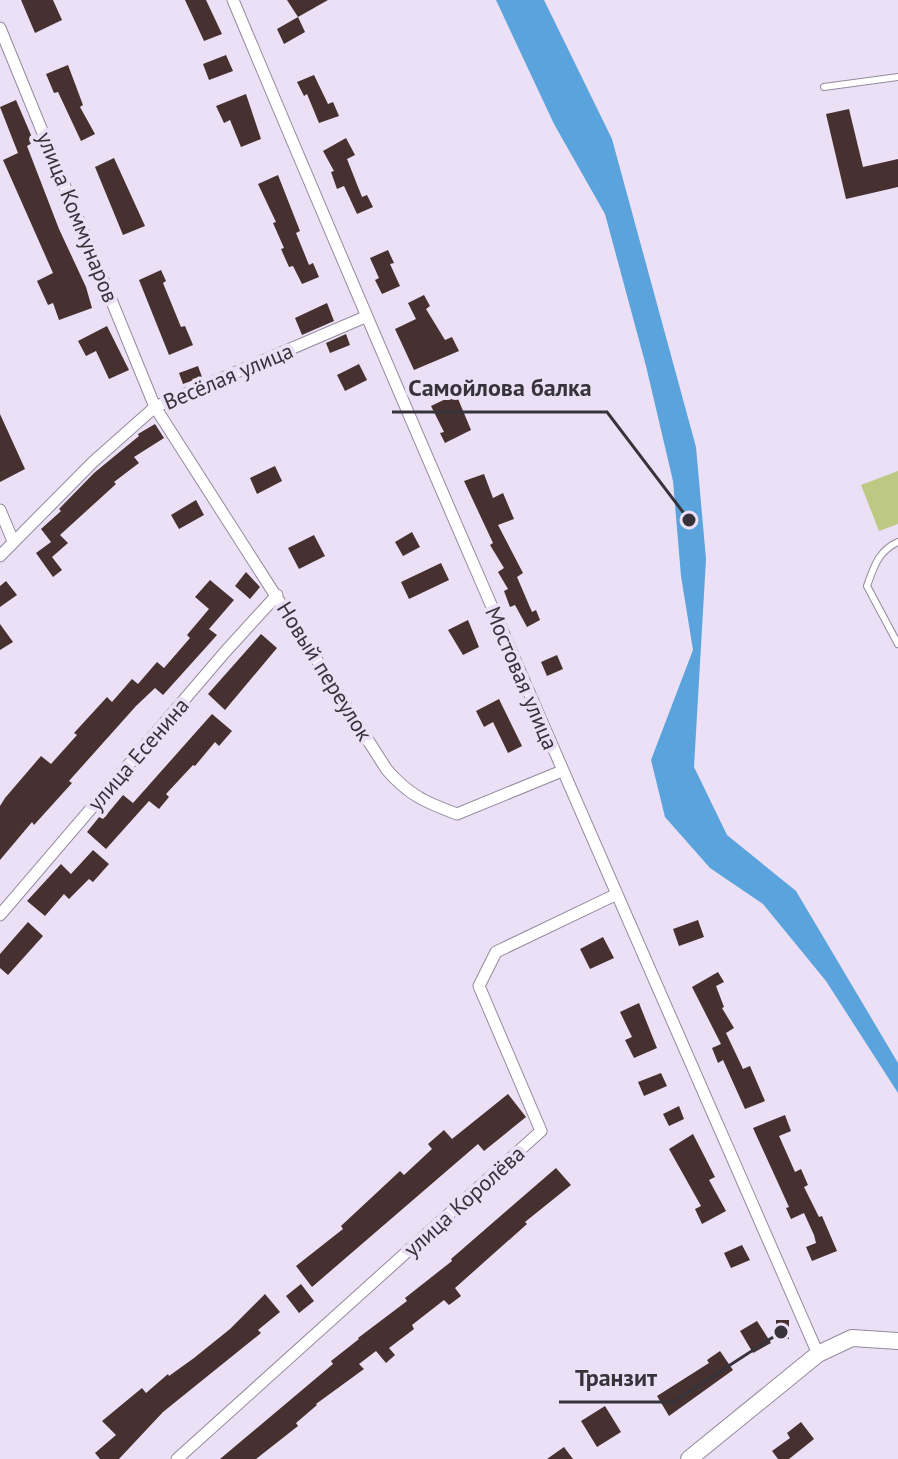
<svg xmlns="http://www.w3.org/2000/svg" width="898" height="1459" font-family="'PT Sans',sans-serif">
  <rect width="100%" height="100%" fill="#ebe0f5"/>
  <path fill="#bdc982" d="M 898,471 L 898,524 L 879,531 L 861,485 Z"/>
  <path fill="#5aa3dc" d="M 496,0 L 544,0 L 612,139 L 696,447 L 706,559 L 694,767 L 727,835 L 796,891 L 898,1063 L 898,1093 L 826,981 L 763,904 L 710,868 L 665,817 L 651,760 L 693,650 L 681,576 L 673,481 L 646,366 L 605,214 L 554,124 Z"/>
  <path fill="#463130" d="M 21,0 L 53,0 L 62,20 L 35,33 Z
    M 185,0 L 206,0 L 222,34 L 204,41 Z
    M 287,0 L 328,0 L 298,17 Z
    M 298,17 L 305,32 L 284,44 L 277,29 Z
    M 226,55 L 233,71 L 209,80 L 203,64 Z
    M 68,65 L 83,105 L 80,107 L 95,134 L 81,141 L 58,92 L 54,93 L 46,74 Z
    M 314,75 L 328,104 L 333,102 L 339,116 L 319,123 L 307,94 L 304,96 L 297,82 Z
    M 246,94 L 261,139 L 241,147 L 230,120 L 224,123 L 216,106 Z
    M 16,100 L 34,142 L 27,146 L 59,229 L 86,287 L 92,308 L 59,320 L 53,303 L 48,305 L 37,281 L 53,273 L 3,160 L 18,153 L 0,107 Z
    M 849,109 L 863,167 L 898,159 L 898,187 L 846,199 L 826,114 Z
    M 346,138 L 355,155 L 347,159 L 362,197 L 367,195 L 373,207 L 357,214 L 344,186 L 337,189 L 331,172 L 334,171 L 323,151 Z
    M 114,158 L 145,226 L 123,235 L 95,167 Z
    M 278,175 L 300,231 L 296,233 L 309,265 L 313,263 L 319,277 L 302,284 L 293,266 L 289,267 L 281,249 L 284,248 L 273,223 L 276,222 L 258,184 Z
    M 388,250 L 394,263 L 390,264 L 400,286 L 382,294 L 375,280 L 379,278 L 370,258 Z
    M 161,270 L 166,281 L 163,283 L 181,327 L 185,326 L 193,345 L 169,355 L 139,280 Z
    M 424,295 L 430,306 L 426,309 L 445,340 L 452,337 L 459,351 L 414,370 L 395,329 L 416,319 L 408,303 Z
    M 327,303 L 334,321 L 302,335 L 295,318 Z
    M 107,326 L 129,370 L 109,379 L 96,351 L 86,356 L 78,341 Z
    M 346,334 L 350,345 L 330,353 L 326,343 Z
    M 359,364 L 367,380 L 345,391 L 337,375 Z
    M 198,366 L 202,377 L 183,384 L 179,373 Z
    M 456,394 L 471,430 L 445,443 L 440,433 L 444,432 L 431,406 Z
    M 0,414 L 25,469 L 0,482 Z
    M 155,424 L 164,438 L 134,457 L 139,463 L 114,482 L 116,484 L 60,535 L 68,543 L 52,557 L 62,570 L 53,577 L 36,553 L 51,542 L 41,529 L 61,511 L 59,509 L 94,473 L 139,436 L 138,434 Z
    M 275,466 L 282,481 L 257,494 L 250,478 Z
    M 484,474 L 493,498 L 503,493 L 514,519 L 498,525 L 523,573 L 517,577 L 532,612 L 536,610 L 540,620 L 527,627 L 515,605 L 510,607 L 504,591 L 508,589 L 498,572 L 504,568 L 490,545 L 493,543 L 464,481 Z
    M 196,500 L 204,515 L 179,529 L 171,515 Z
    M 412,532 L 420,547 L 403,556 L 395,542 Z
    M 314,535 L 325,556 L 299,569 L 288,548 Z
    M 441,563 L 449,580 L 409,599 L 401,582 Z
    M 246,572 L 260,587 L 250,599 L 235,586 Z
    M 210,580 L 234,600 L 209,629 L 217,635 L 163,695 L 155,688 L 136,706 L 69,781 L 72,783 L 34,825 L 32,822 L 0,860 L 0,806 L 5,798 L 41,756 L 51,764 L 77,735 L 74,733 L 107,697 L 112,702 L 132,679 L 138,684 L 157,662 L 164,668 L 190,638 L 187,635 L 209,609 L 195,597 Z
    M 6,581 L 17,595 L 0,607 L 0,586 Z
    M 468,620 L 479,647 L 463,655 L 448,630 Z
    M 0,624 L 13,642 L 0,650 Z
    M 261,634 L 277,648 L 225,710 L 208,694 Z
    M 557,655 L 563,669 L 547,676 L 541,662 Z
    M 499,699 L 522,746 L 508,753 L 493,722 L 484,727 L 476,711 Z
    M 212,714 L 232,731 L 219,746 L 215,742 L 195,766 L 193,765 L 166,794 L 169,797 L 159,809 L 149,801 L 106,849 L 87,832 L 100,816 L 103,819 L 123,795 L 133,803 Z
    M 93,850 L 109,864 L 93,882 L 89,879 L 69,899 L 64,894 L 45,916 L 27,901 L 61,864 L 71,874 Z
    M 698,920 L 704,937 L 679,946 L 673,929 Z
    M 28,922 L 43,936 L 8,975 L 0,968 L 0,954 Z
    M 603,937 L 614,958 L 590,969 L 580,949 Z
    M 718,972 L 724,982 L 716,986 L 724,1007 L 722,1008 L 734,1028 L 726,1033 L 743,1069 L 750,1066 L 765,1101 L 745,1109 L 723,1060 L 718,1063 L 712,1048 L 721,1044 L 692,987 Z
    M 639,1003 L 657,1048 L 634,1058 L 625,1040 L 632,1037 L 620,1012 Z
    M 661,1073 L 667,1086 L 644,1096 L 638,1082 Z
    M 508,1094 L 526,1117 L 484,1151 L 478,1144 L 312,1287 L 296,1266 L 343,1229 L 341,1226 L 400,1171 L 404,1175 L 432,1149 L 428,1144 L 444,1130 L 452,1139 Z
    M 679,1106 L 684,1119 L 669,1126 L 663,1114 Z
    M 785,1115 L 791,1131 L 779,1136 L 795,1172 L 801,1169 L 808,1185 L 804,1187 L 819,1217 L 822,1216 L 837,1251 L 812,1261 L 806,1247 L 816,1243 L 814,1235 L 804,1213 L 791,1219 L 786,1208 L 789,1207 L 753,1128 Z
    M 693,1134 L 715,1177 L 709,1180 L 726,1211 L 702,1224 L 695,1209 L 701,1206 L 669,1149 Z
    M 556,1168 L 571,1185 L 525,1222 L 527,1224 L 455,1288 L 461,1296 L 449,1305 L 444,1300 L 412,1325 L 414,1329 L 389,1348 L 395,1355 L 386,1363 L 376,1351 L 359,1364 L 364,1369 L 316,1404 L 317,1405 L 296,1423 L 298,1426 L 256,1459 L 220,1459 L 333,1364 L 331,1361 L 359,1339 L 358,1338 L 407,1301 L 405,1298 L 452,1261 L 451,1259 Z
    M 742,1245 L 750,1260 L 731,1268 L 724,1253 Z
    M 301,1284 L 314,1301 L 299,1313 L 286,1296 Z
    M 265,1294 L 280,1312 L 258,1330 L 261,1333 L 163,1412 L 119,1459 L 100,1459 L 95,1453 L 116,1435 L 102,1421 L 142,1388 L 146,1393 L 168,1374 L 169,1376 L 194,1358 L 230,1329 Z
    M 776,1320 L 789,1320 L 789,1339 L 776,1339 Z
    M 757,1321 L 771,1343 L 753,1353 L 740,1331 Z
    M 720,1351 L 733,1370 L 669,1416 L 657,1396 L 709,1363 L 707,1360 Z
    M 605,1406 L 621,1432 L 597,1447 L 581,1421 Z
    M 801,1422 L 814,1439 L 789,1459 L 778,1459 L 772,1451 L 790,1438 L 787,1433 Z
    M 564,1447 L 573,1459 L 547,1459 Z"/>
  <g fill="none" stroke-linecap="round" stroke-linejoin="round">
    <defs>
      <path id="service" d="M 824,87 L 898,77
        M 898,542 C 878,551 874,567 867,586 L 898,644"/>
      <path id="minor" d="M 233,0 C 423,454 621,903 818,1354
        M 0,28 L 155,407 L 387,770 C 410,796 425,802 457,814 L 562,771
        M 0,510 L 13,541
        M 0,556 L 93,462 L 155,407 L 365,317
        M 0,915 L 225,652 L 277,595
        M 177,1459 L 541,1131 L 479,986 L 496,952 L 617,894"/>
      <path id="secondary" d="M 689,1459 L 818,1354 L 852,1338 L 898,1341"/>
    </defs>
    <use href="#service" stroke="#948a9d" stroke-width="8"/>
    <use href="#minor" stroke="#948a9d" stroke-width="13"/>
    <use href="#secondary" stroke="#948a9d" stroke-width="18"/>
    <use href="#service" stroke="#fff" stroke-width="6"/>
    <use href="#minor" stroke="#fff" stroke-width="11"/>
    <use href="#secondary" stroke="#fff" stroke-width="16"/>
  </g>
  <g text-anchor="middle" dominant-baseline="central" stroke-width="8" stroke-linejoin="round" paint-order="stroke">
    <g font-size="22" fill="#37333b" stroke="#ebe0f5">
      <text transform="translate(78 217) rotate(68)">улица Коммунаров</text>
      <text transform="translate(228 376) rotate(-23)">Весёлая улица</text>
      <text transform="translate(325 671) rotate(58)">Новый переулок</text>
      <text transform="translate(522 678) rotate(67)">Мостовая улица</text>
      <text transform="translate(138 754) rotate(-49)">улица Есенина</text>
      <text transform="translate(464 1201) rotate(-42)">улица Королёва</text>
    </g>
  </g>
  <path fill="none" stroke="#37333b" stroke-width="3" d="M689 520L607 412H392M781 1332L673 1402H559"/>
  <g fill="#37333b" stroke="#ebe0f5" stroke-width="3">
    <circle cx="689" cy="520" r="8"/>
    <circle cx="781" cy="1332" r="8"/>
  </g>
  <g font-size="24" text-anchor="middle" font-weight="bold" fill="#37333b" stroke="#ebe0f5" stroke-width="8" stroke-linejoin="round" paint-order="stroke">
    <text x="500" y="396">Самойлова балка</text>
    <text x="616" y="1386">Транзит</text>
  </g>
</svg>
